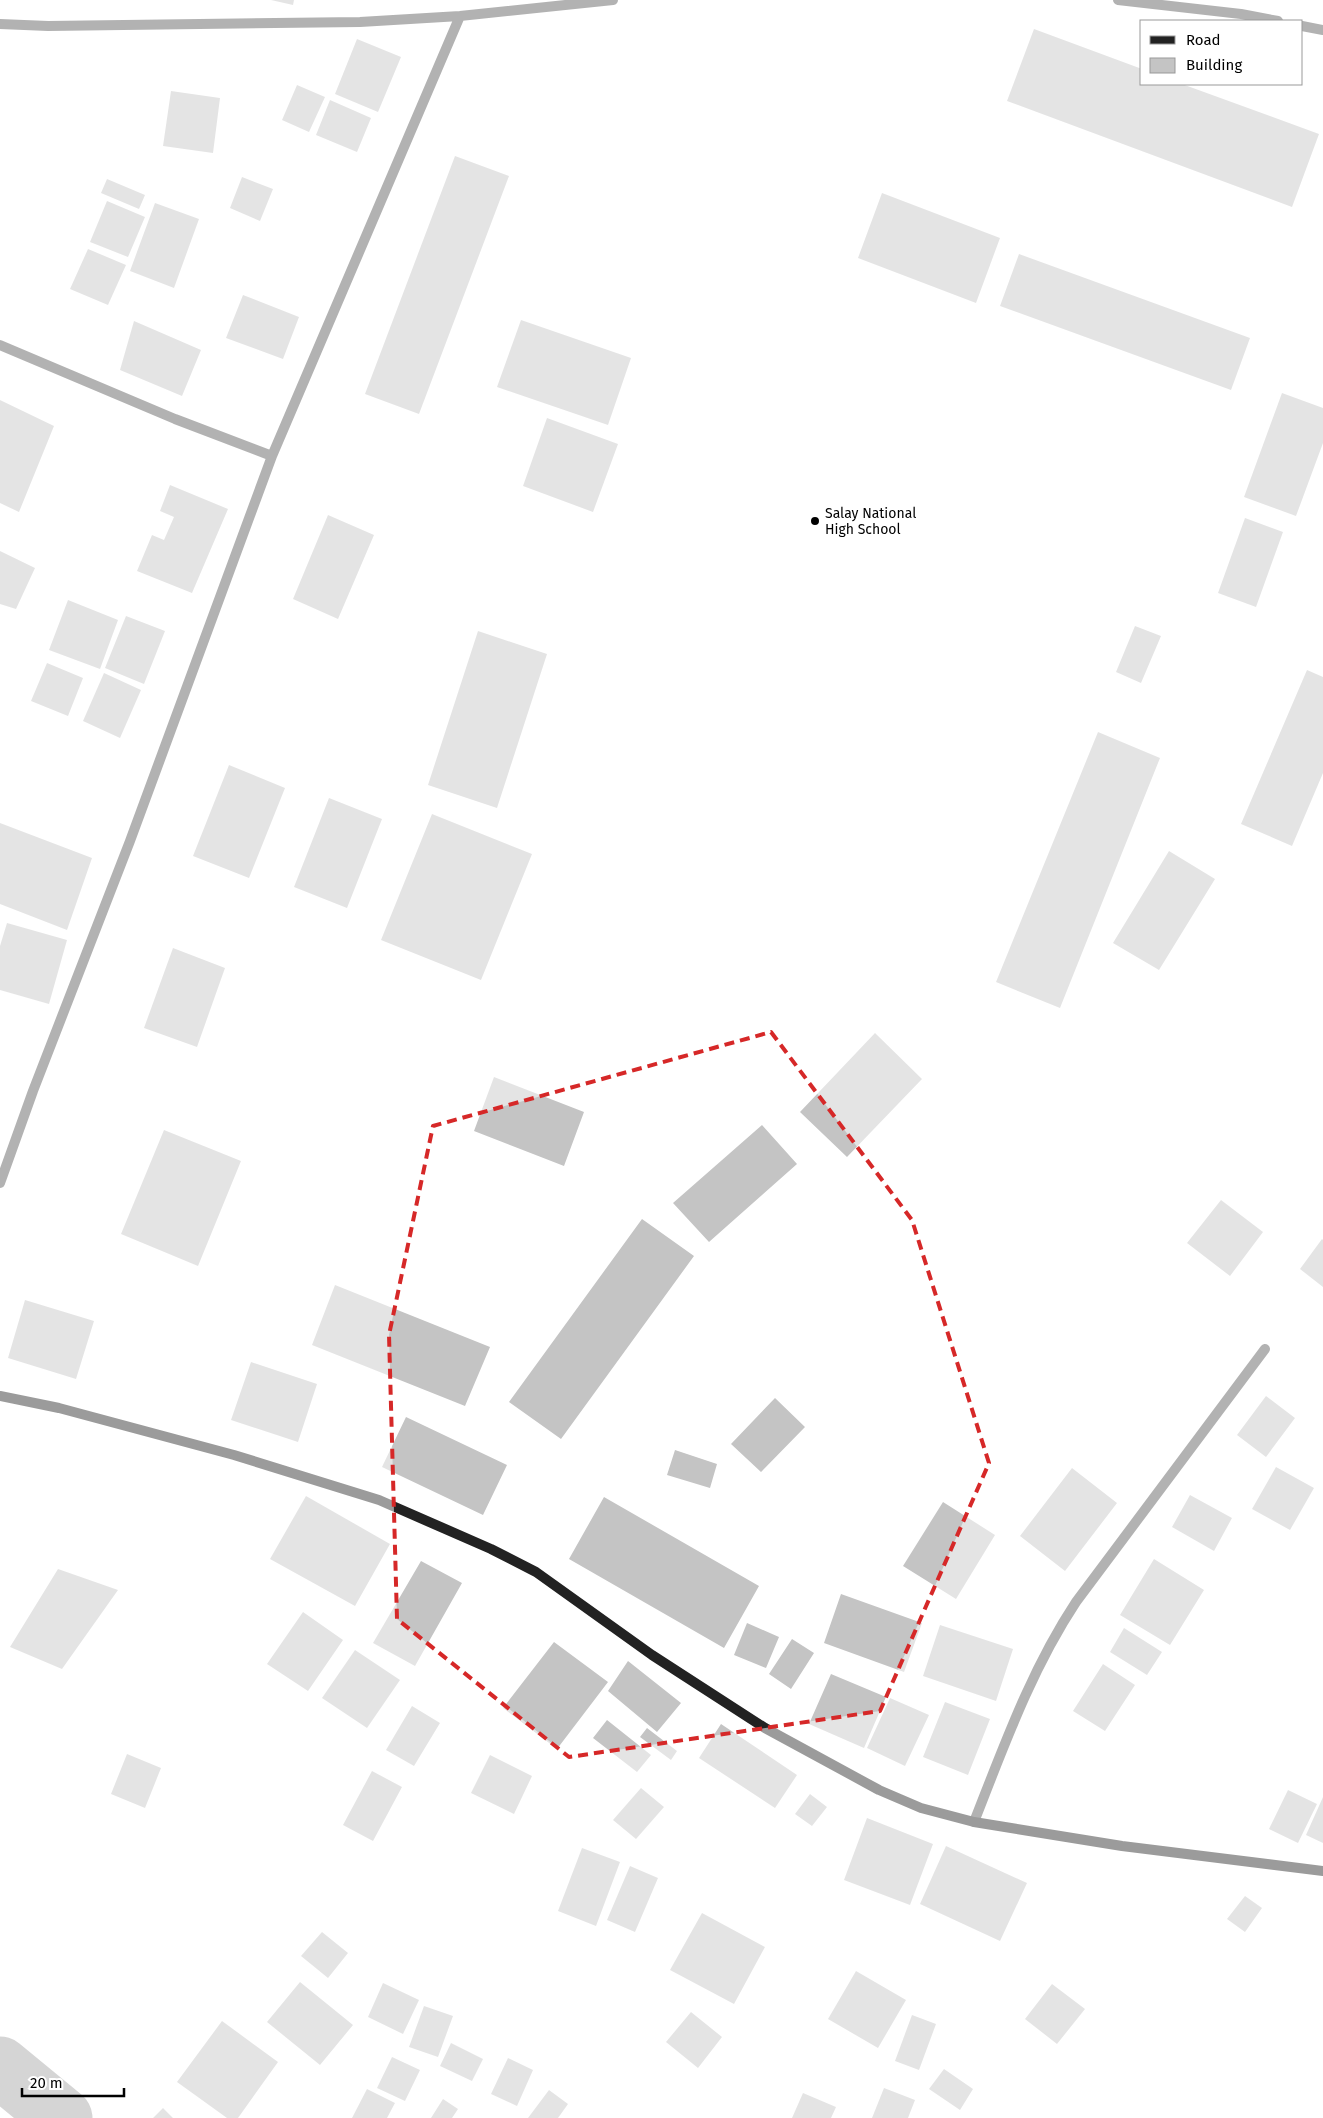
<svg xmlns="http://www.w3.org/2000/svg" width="1323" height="2118" font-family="'Fira Sans',sans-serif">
  <rect width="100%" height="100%" fill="#fff"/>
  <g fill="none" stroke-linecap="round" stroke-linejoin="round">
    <path stroke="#a3a3a3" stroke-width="61" d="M 0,2067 L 62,2118"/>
  </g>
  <path fill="#c4c4c4" d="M 271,0 L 294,0 L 293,5 Z
    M 1034,29 L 1142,69 L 1142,84 L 1182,84 L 1319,134 L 1292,207 L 1007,101 Z
    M 357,39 L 401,57 L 378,112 L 335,94 Z
    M 297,85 L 325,97 L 309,132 L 282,120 Z
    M 171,91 L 220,98 L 213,153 L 163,146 Z
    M 330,100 L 371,118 L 357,152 L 316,135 Z
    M 455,156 L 509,176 L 419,414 L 365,394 Z
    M 242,177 L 273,189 L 260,221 L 230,208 Z
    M 107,179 L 145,195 L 139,209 L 101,193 Z
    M 882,193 L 1000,238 L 976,303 L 858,258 Z
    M 107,201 L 145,217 L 128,257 L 90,242 Z
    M 155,203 L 199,219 L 174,288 L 130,271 Z
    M 88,249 L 126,265 L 108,305 L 70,289 Z
    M 1019,254 L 1250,338 L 1231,390 L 1000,306 Z
    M 243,295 L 299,317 L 283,359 L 226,338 Z
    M 521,320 L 631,358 L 608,425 L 497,387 Z
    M 134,321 L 201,350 L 182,396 L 120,370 Z
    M 1282,393 L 1323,408 L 1323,443 L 1296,516 L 1244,497 Z
    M 0,400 L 54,426 L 19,512 L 0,503 Z
    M 547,418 L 618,444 L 593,512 L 523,486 Z
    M 170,485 L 228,509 L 192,593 L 137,571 L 152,535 L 164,540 L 174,517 L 160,511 Z
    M 328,515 L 374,535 L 338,619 L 293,599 Z
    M 1245,518 L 1283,532 L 1256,607 L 1218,593 Z
    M 0,551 L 35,568 L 16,609 L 0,604 Z
    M 68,600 L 118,620 L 100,669 L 49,650 Z
    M 126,616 L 165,631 L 144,684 L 105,668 Z
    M 1135,626 L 1161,636 L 1141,683 L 1116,672 Z
    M 478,631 L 547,654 L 497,808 L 428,785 Z
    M 47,663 L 83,678 L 68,716 L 31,701 Z
    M 1307,670 L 1323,677 L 1323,773 L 1292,846 L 1241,824 Z
    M 104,673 L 141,690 L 120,738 L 83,721 Z
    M 1098,732 L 1160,758 L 1060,1008 L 996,982 Z
    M 229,765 L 285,788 L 249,878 L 193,856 Z
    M 329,798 L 382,819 L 347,908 L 294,887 Z
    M 432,814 L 532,854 L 481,980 L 381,940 Z
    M 0,823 L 92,858 L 67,930 L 0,904 Z
    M 1169,851 L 1215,879 L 1159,970 L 1113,943 Z
    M 7,923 L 67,940 L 49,1004 L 0,990 L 0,946 Z
    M 173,948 L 225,968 L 197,1047 L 144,1028 Z
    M 875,1033 L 922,1079 L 847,1157 L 800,1112 Z
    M 494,1077 L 584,1112 L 564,1166 L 474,1131 Z
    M 762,1125 L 797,1164 L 709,1242 L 673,1203 Z
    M 164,1130 L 241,1161 L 198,1266 L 121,1234 Z
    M 1221,1200 L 1263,1232 L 1230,1276 L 1187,1243 Z
    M 642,1219 L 694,1256 L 561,1439 L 509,1402 Z
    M 1322,1239 L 1323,1240 L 1323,1287 L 1300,1269 Z
    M 335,1285 L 490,1347 L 465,1406 L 312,1345 Z
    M 25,1300 L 94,1321 L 76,1379 L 8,1358 Z
    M 251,1362 L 317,1384 L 298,1442 L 231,1420 Z
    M 1266,1396 L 1295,1418 L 1266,1457 L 1237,1435 Z
    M 775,1398 L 805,1427 L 761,1472 L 731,1444 Z
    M 406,1417 L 507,1465 L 483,1515 L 382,1467 Z
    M 675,1450 L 717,1464 L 710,1488 L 667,1475 Z
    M 1276,1467 L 1314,1488 L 1290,1530 L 1252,1509 Z
    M 1072,1468 L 1117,1503 L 1065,1571 L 1020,1536 Z
    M 1190,1495 L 1232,1518 L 1214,1551 L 1172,1527 Z
    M 306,1496 L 390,1544 L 355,1606 L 270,1559 Z
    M 604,1497 L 759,1586 L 724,1648 L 569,1559 Z
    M 943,1502 L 995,1535 L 956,1599 L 903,1566 Z
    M 1154,1559 L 1204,1590 L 1170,1645 L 1120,1615 Z
    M 421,1561 L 462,1583 L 415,1666 L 373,1643 Z
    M 58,1569 L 118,1590 L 62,1669 L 10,1647 Z
    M 841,1594 L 922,1623 L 904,1672 L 824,1643 Z
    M 303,1612 L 343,1640 L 308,1691 L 267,1664 Z
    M 747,1623 L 779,1637 L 766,1668 L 734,1655 Z
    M 940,1625 L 1013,1649 L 996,1701 L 923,1676 Z
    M 1124,1628 L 1162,1652 L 1147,1675 L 1110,1652 Z
    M 792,1639 L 814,1653 L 791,1689 L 769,1674 Z
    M 554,1642 L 608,1682 L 557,1749 L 503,1708 Z
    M 355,1650 L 400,1680 L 367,1728 L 322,1698 Z
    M 628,1661 L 681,1703 L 657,1732 L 608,1691 Z
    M 1103,1664 L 1135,1685 L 1105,1731 L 1073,1711 Z
    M 831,1674 L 886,1697 L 864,1748 L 809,1724 Z
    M 890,1698 L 929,1715 L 905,1766 L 867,1748 Z
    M 945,1702 L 990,1719 L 968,1775 L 923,1757 Z
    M 412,1706 L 440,1723 L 414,1766 L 386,1750 Z
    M 607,1720 L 651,1755 L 637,1772 L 593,1738 Z
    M 721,1724 L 797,1775 L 775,1808 L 699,1758 Z
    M 647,1728 L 677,1751 L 671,1760 L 640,1737 Z
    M 127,1754 L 161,1768 L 145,1808 L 111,1794 Z
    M 490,1755 L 532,1776 L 514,1814 L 471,1793 Z
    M 372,1771 L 402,1787 L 373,1841 L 343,1825 Z
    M 641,1788 L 664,1807 L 636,1839 L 613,1820 Z
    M 1288,1790 L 1317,1804 L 1298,1843 L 1269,1829 Z
    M 810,1794 L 827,1807 L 812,1826 L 795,1814 Z
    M 1323,1797 L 1323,1843 L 1306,1835 Z
    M 867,1818 L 933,1844 L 910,1905 L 844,1880 Z
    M 946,1846 L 1027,1883 L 1000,1941 L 920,1904 Z
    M 582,1848 L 620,1862 L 596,1926 L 558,1911 Z
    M 630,1866 L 658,1878 L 635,1932 L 607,1920 Z
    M 1245,1896 L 1262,1908 L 1245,1932 L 1227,1919 Z
    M 702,1913 L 765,1947 L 734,2004 L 670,1970 Z
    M 322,1932 L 348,1953 L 328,1978 L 301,1956 Z
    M 856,1971 L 906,2000 L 878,2048 L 828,2019 Z
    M 300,1982 L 353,2025 L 320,2065 L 267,2022 Z
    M 383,1983 L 419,2000 L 403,2034 L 368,2017 Z
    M 1052,1984 L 1085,2009 L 1057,2044 L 1025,2019 Z
    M 424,2006 L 453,2016 L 438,2057 L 409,2047 Z
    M 691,2012 L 722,2037 L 698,2068 L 666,2042 Z
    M 912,2015 L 936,2024 L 919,2070 L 895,2061 Z
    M 222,2021 L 278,2062 L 238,2118 L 227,2118 L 177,2082 Z
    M 451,2043 L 483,2059 L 472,2081 L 440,2066 Z
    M 392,2057 L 420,2070 L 405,2101 L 377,2088 Z
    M 508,2058 L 533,2070 L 517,2106 L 491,2094 Z
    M 944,2069 L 973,2089 L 960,2110 L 929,2089 Z
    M 884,2088 L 915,2100 L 908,2118 L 872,2118 Z
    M 367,2089 L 395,2103 L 387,2118 L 352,2118 Z
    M 549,2090 L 568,2104 L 558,2118 L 528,2118 Z
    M 803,2093 L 836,2107 L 831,2118 L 792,2118 Z
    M 443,2099 L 458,2109 L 452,2118 L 431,2118 Z
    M 163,2108 L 173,2118 L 153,2118 Z"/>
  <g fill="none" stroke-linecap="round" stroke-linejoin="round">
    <path stroke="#555" stroke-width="10" d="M 1118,0 L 1241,14 L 1278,21
      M 0,24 L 48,26 L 360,22 L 460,16 L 613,0
      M 1302,26 L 1323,30
      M 0,345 L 175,419 L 272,456
      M 0,1183 L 33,1091 L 130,841 L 272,456 L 460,16
      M 974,1822 C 1004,1746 1031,1670 1076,1602 L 1265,1349"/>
    <path stroke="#222" stroke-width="10" d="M 0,1396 L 59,1408 L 234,1455 L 379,1500 L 491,1549 L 536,1572 L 652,1655 L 765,1728 L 879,1790 L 921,1808 L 974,1822 L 1122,1846 L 1323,1871"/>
  </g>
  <path d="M0 0H1323V2118H0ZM 771,1032 L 912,1220 L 989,1463 L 880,1711 L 569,1757 L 397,1619 L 389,1335 L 433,1126 Z" fill="#fff" fill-opacity=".55" fill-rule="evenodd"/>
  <path fill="none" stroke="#d62828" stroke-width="4" stroke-dasharray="10 6" stroke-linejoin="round" d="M 771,1032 L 912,1220 L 989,1463 L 880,1711 L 569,1757 L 397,1619 L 389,1335 L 433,1126 Z"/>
  <circle fill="#000" stroke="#fff" stroke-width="2" cx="815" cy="521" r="5"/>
  <g text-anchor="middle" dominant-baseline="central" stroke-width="4" stroke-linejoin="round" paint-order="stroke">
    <g font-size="14" fill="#000" stroke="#fff" text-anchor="start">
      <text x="825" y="513">Salay National<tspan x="825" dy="16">High School</tspan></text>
    </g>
  </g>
  <rect x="1140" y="20" width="162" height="65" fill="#ffffff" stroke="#999999"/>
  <rect x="1150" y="36" width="25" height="8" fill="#222222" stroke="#999999"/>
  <text x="1186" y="45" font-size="15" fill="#000000">Road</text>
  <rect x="1150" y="58" width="25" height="15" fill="#c4c4c4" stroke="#999999"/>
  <text x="1186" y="70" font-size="15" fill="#000000">Building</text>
  <path d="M22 2088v8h102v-8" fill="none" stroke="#000000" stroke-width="2.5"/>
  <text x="30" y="2088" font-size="15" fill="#000000" stroke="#ffffff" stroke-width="4" paint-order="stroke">20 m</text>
</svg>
